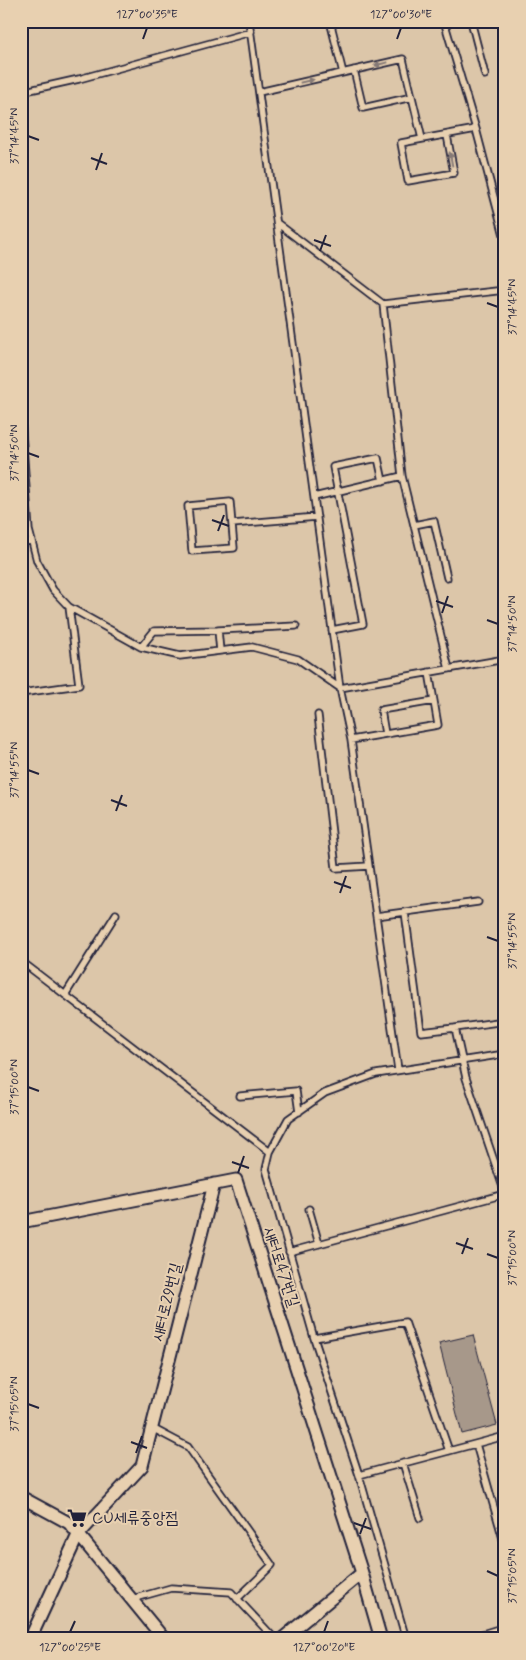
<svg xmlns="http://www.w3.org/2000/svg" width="526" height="1660" font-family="Mynerve,'Poor Story',sans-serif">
  <rect width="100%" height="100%" fill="#dcc6a9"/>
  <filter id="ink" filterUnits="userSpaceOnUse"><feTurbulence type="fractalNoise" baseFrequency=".02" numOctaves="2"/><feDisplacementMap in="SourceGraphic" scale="10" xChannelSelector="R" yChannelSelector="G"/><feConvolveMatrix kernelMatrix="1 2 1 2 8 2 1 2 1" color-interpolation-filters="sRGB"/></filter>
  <g filter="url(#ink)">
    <path fill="#a7988a" stroke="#22223b" d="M 473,1335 L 497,1425 L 462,1434 L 439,1343 Z"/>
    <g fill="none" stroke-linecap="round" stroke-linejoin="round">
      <defs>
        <path id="service" d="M 249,21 L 340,688 L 505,659
          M 330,21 L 343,73
          M 444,21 L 476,129 L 505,239
          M 471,21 L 485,75
          M 354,70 L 363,108 L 412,97
          M 21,92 L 79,79 L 251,32
          M 259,92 L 403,59 L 422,139
          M 447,135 L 454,173 L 408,181 L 401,143 L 476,129
          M 277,223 L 383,304 L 505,290
          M 383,304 L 402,476
          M 21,418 L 29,530 L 37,561 L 53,590 L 69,607 L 141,647 L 180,656 L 252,647 L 298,659 L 340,688 L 351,740 L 398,1070
          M 314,497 L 402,476 L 449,669
          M 230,502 L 234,548 L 192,551 L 188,506 Z
          M 232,524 L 317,517
          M 414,525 L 434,521 L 447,578
          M 21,542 L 32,541
          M 332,630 L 363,624 L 333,467 L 378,458 L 383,481
          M 141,647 L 154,631 L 218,630
          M 220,651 L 218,630 L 296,626
          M 21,693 L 79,685 L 69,607
          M 318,715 L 336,868 L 369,866
          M 385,734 L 381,710 L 434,701
          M 351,740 L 438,725 L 429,672
          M 21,861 L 25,855
          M 376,916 L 405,912
          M 21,961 L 270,1152
          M 65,995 L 116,914
          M 455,1028 L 421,1032 L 405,912 L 478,902
          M 240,1096 L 296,1091 L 299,1112
          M 505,1193 L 466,1078 L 455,1028 L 505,1021
          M 309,1209 L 319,1244
          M 289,1252 L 505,1194
          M 314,1338 L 405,1322 L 449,1451
          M 152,1428 L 188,1447 L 272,1565 L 237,1599
          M 476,1444 L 505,1546
          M 403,1463 L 420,1518
          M 359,1475 L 505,1436
          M 132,1599 L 171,1588 L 231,1592 L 275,1639
          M 406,1639 L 359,1475 L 314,1338 L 266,1169 L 270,1152 L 288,1119 L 325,1093 L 376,1074 L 505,1054
          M 466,1639 L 505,1627"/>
        <path id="minor" d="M 21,1222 L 236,1180 L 362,1573 L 381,1639
          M 21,1497 L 69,1523 L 164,1639
          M 30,1639 L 78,1535 L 142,1466 L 214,1184
          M 282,1639 L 362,1573"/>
      </defs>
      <use href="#service" stroke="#22223b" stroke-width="9"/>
      <use href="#minor" stroke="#22223b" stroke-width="15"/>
      <use href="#service" stroke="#e8d0b0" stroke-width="5.5"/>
      <use href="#minor" stroke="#e8d0b0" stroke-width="11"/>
    </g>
    <defs><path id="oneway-solid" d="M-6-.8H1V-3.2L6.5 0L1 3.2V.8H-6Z" transform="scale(1.25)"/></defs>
    <g fill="#857976">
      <use href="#oneway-solid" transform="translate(381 64) rotate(167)"/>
      <use href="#oneway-solid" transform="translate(307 81) rotate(-13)"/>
      <use href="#oneway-solid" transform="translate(451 159) rotate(-101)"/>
    </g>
  </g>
  <path fill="none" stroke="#22223b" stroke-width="2" d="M 143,39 L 147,28M 397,39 L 401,28M 28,136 L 39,140M 91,158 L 107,164M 96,170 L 102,153M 314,240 L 331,246M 320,251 L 326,235M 487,303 L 498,307M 28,453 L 39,457M 212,520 L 229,526M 218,531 L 224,515M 436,601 L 453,607M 442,613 L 448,596M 487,620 L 498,624M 28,770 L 39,774M 111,800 L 127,806M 116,811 L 122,795M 334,882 L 351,888M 340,893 L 346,876M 487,937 L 498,941M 28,1087 L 39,1091M 232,1162 L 249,1168M 238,1173 L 244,1156M 456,1243 L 473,1249M 462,1254 L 468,1238M 487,1254 L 498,1258M 28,1404 L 39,1408M 131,1442 L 147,1448M 136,1453 L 142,1436M 354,1523 L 371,1529M 360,1534 L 366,1518M 487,1571 L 498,1576M 70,1632 L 75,1621M 324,1632 L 328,1621"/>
  <defs>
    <symbol id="supermarket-bare" viewBox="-9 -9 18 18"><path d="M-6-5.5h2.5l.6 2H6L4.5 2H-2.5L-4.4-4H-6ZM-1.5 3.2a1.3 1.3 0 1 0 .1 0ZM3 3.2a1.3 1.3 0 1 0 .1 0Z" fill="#22223b" stroke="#e8d0b0" stroke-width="2.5" paint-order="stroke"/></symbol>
  </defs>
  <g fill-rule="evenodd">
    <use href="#supermarket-bare" x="63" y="1504" width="28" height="28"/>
  </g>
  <g text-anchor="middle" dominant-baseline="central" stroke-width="4" stroke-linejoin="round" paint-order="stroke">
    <g font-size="16" fill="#22223b" stroke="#e8d0b0">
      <text transform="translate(281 1267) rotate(72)">새터로47번길</text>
      <text transform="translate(167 1302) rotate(-76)">새터로29번길</text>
    </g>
    <g font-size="16" fill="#22223b" stroke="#e8d0b0" text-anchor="start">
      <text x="92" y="1518">CU세류중앙점</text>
    </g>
  </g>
  <rect width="526" height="1660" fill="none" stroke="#e8d0b0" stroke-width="55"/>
  <rect x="28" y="28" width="470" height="1604" fill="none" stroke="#22223b" stroke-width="2"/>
  <g font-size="12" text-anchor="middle" fill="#22223b">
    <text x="147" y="18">127°00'35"E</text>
    <text x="401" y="18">127°00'30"E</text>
    <text transform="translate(14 136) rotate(-90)" y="4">37°14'45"N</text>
    <text transform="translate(512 307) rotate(-90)" y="4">37°14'45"N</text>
    <text transform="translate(14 453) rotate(-90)" y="4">37°14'50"N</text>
    <text transform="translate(512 624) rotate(-90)" y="4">37°14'50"N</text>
    <text transform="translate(14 770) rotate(-90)" y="4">37°14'55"N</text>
    <text transform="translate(512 941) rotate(-90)" y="4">37°14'55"N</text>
    <text transform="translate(14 1087) rotate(-90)" y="4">37°15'00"N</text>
    <text transform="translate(512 1258) rotate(-90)" y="4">37°15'00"N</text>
    <text transform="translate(14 1404) rotate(-90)" y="4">37°15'05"N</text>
    <text transform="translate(512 1576) rotate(-90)" y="4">37°15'05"N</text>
    <text x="70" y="1651">127°00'25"E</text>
    <text x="324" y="1651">127°00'20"E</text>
  </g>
</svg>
